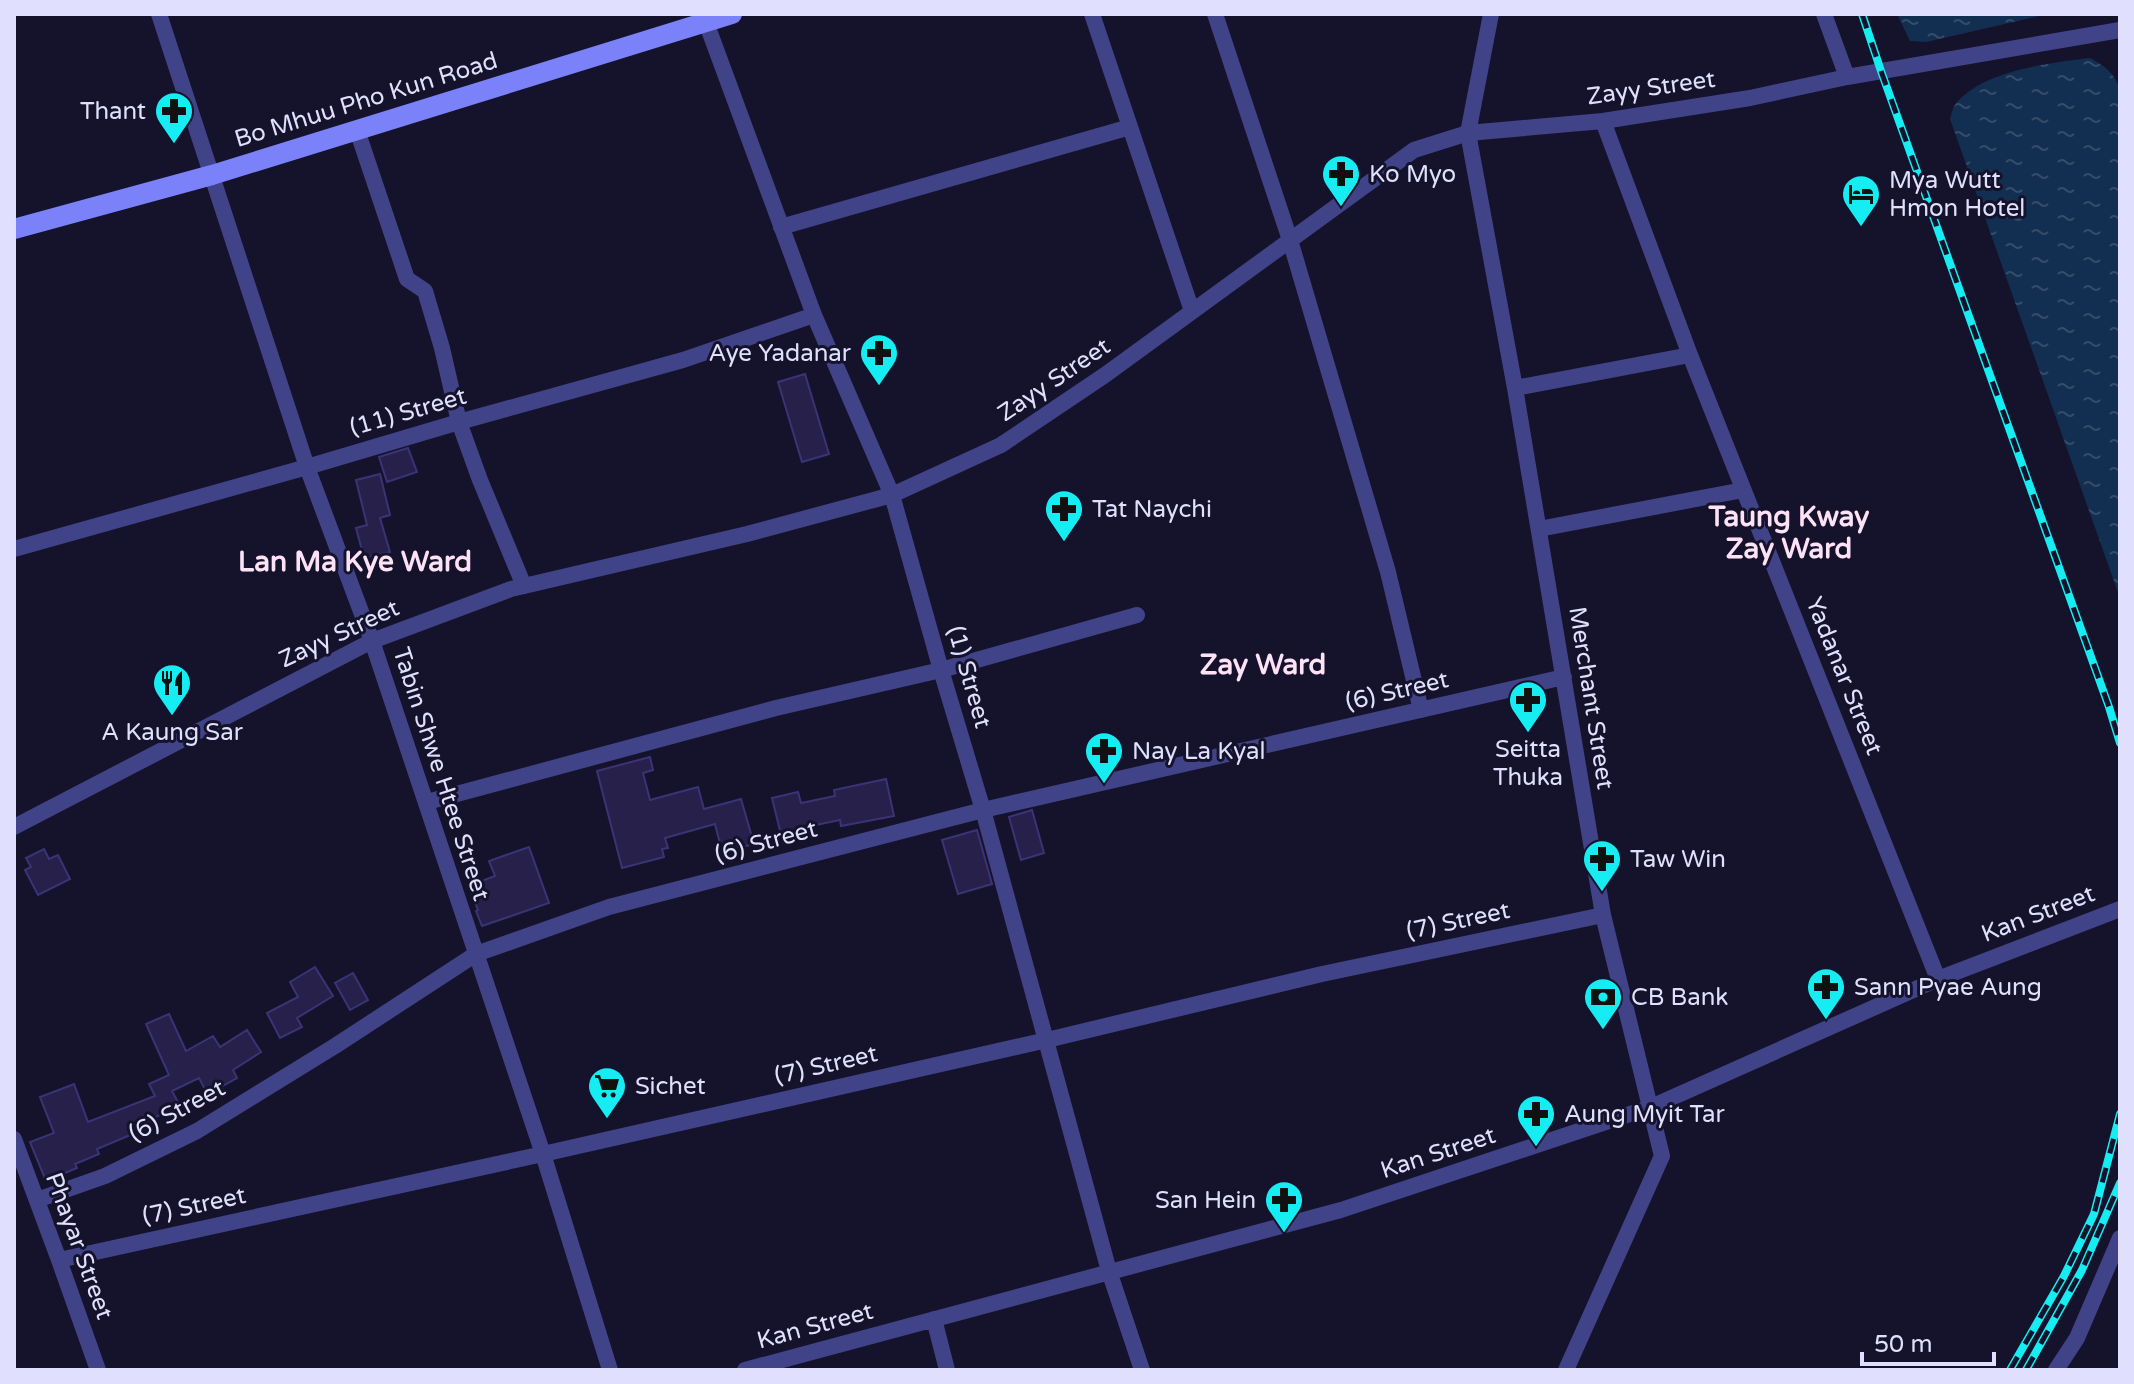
<svg xmlns="http://www.w3.org/2000/svg" width="2134" height="1384" font-family="'Varela Round',sans-serif">
  <defs>
    <pattern id="water-ripples" width="26" height="14" patternUnits="userSpaceOnUse" patternTransform="scale(2)"><rect width="26" height="14" fill="#122e50"/><path d="M2 4q2-2 4 0t4 0M15 11q2-2 4 0t4 0" fill="none" stroke="#344c6a"/></pattern>
  </defs>
  <rect width="100%" height="100%" fill="#15132b"/>
  <path fill="url(#water-ripples)" d="M 1897,14 L 2048,14 L 1926,42 L 1910,41 Z
    M 2090,58 C 2105,66 2114,73 2120,89 L 2120,598 L 1950,119 C 1952,112 1953,106 1958,101 C 1987,70 2049,63 2090,58 Z"/>
  <path fill="#26204b" stroke="#3c3376" stroke-width="2" d="M 805,374 L 829,454 L 802,462 L 778,382 Z
    M 408,448 L 417,472 L 387,482 L 379,457 Z
    M 380,474 L 390,515 L 380,518 L 390,552 L 364,558 L 356,528 L 367,525 L 356,480 Z
    M 650,757 L 653,770 L 643,773 L 650,800 L 698,787 L 704,809 L 741,799 L 754,844 L 722,852 L 715,824 L 665,838 L 668,848 L 662,849 L 664,857 L 622,868 L 597,771 Z
    M 886,779 L 894,816 L 841,826 L 840,820 L 806,827 L 809,837 L 783,843 L 772,798 L 798,792 L 801,803 L 835,796 L 834,790 Z
    M 1032,810 L 1044,853 L 1021,860 L 1009,817 Z
    M 977,830 L 992,884 L 958,894 L 942,840 Z
    M 529,847 L 549,903 L 482,926 L 476,911 L 478,910 L 469,886 L 495,876 L 489,861 Z
    M 44,849 L 49,859 L 58,855 L 70,879 L 38,895 L 25,870 L 31,867 L 26,858 Z
    M 315,967 L 333,996 L 297,1018 L 302,1027 L 280,1038 L 267,1013 L 298,997 L 290,982 Z
    M 353,973 L 368,1000 L 350,1010 L 335,983 Z
    M 169,1014 L 186,1051 L 213,1036 L 220,1047 L 247,1030 L 261,1052 L 233,1070 L 237,1078 L 221,1087 L 224,1091 L 210,1099 L 199,1078 L 172,1091 L 180,1106 L 151,1119 L 154,1125 L 97,1149 L 99,1154 L 75,1164 L 77,1168 L 46,1181 L 30,1142 L 54,1133 L 40,1097 L 74,1084 L 88,1122 L 155,1096 L 149,1084 L 169,1075 L 146,1024 Z"/>
  <g fill="none" stroke-linecap="round" stroke-linejoin="round">
    <path stroke="#414388" stroke-width="16" d="M 159,14 L 307,467 L 372,641 L 543,1154 L 610,1370
      M 703,14 L 814,315 L 892,495 L 941,670 L 983,810 L 1109,1271 L 1142,1370
      M 1092,14 L 1192,311
      M 1215,14 L 1290,240 L 1388,572 L 1421,710
      M 1491,14 L 1468,133 L 1515,388 L 1603,915 L 1662,1156 L 1566,1370
      M 1824,14 L 1847,77
      M 1603,121 L 1690,355 L 1938,979
      M 357,130 L 407,279 L 425,291 L 442,348 L 459,422 L 480,480 L 524,586
      M 781,227 L 1130,127
      M 1515,388 L 1690,355
      M 1539,529 L 1743,490
      M 14,549 L 307,467 L 459,422 L 683,360 L 814,315
      M 427,802 L 776,708 L 941,670 L 1137,615
      M 14,827 L 372,641 L 511,589 L 747,534 L 892,495 L 1001,445 L 1105,375 L 1414,150 L 1468,133 L 1603,121 L 1750,98 L 1847,77 L 2120,30
      M 14,1139 L 59,1260 L 98,1370
      M 37,1200 L 105,1176 L 197,1131 L 335,1046 L 476,954 L 609,907 L 983,810 L 1564,677
      M 59,1260 L 543,1154 L 1047,1040 L 1322,974 L 1603,915
      M 934,1319 L 947,1370
      M 745,1370 L 1341,1210 L 1651,1107 L 1938,979 L 2120,909
      M 2056,1370 L 2077,1338 L 2120,1238"/>
    <path stroke="#7b81f8" stroke-width="20" d="M 14,229 L 212,175 L 732,14"/>
    <defs>
      <path id="rail" d="M 1862,14 L 1881,71 L 2109,707 L 2120,743
        M 2010,1370 L 2064,1276 L 2094,1214 L 2120,1114
        M 2026,1370 L 2082,1270 L 2120,1183"/>
    </defs>
    <use href="#rail" stroke="#15edf3" stroke-width="8"/>
    <use href="#rail" stroke="#15132b" stroke-width="5" stroke-dasharray="15" stroke-linecap="butt"/>
  </g>
  <defs>
    <symbol id="pharmacy-pin" viewBox="-11 -11 22 30"><path d="M0 17L-7.5 6A9.5 9.5 0 1 1 7.5 6Z" fill="#15edf3" stroke="#15132b"/><path d="M-2-6h4v4h4v4h-4v4h-4v-4h-4v-4h4Z" fill="#111"/></symbol>
    <symbol id="hotel-pin" viewBox="-11 -11 22 30"><path d="M0 17L-7.5 6A9.5 9.5 0 1 1 7.5 6Z" fill="#15edf3" stroke="#15132b"/><path d="M-6-4.5h1.5V1H6V5H4.5V3h-9V5H-6ZM-4 0a1.8 1.8 0 1 1 3.6 0ZM.5 0V-2.5h3Q6-2.5 6 0Z" fill="#111"/></symbol>
    <symbol id="restaurant-pin" viewBox="-11 -11 22 30"><path d="M0 17L-7.5 6A9.5 9.5 0 1 1 7.5 6Z" fill="#15edf3" stroke="#15132b"/><path d="M-5-6h1v4h1v-4h1v4h1v-4h1v5L-1.5 .5V6h-2V.5L-5-1ZM5-6V6H3V1.5H1.5Q1.5-4 5-6Z" fill="#111"/></symbol>
    <symbol id="bank-pin" viewBox="-11 -11 22 30"><path d="M0 17L-7.5 6A9.5 9.5 0 1 1 7.5 6Z" fill="#15edf3" stroke="#15132b"/><path d="M-6-4H6V4H-6ZM0-2.3a2.3 2.3 0 1 0 0 4.6a2.3 2.3 0 1 0 0-4.6Z" fill="#111"/></symbol>
    <symbol id="supermarket-pin" viewBox="-11 -11 22 30"><path d="M0 17L-7.5 6A9.5 9.5 0 1 1 7.5 6Z" fill="#15edf3" stroke="#15132b"/><path d="M-6-5.5h2.5l.6 2H6L4.5 2H-2.5L-4.4-4H-6ZM-1.5 3.2a1.3 1.3 0 1 0 .1 0ZM3 3.2a1.3 1.3 0 1 0 .1 0Z" fill="#111"/></symbol>
  </defs>
  <g fill-rule="evenodd">
    <use href="#pharmacy-pin" x="152" y="89" width="44" height="60"/>
    <use href="#pharmacy-pin" x="1319" y="152" width="44" height="60"/>
    <use href="#hotel-pin" x="1839" y="172" width="44" height="60"/>
    <use href="#pharmacy-pin" x="857" y="331" width="44" height="60"/>
    <use href="#pharmacy-pin" x="1042" y="487" width="44" height="60"/>
    <use href="#restaurant-pin" x="150" y="661" width="44" height="60"/>
    <use href="#pharmacy-pin" x="1506" y="678" width="44" height="60"/>
    <use href="#pharmacy-pin" x="1082" y="729" width="44" height="60"/>
    <use href="#pharmacy-pin" x="1580" y="837" width="44" height="60"/>
    <use href="#pharmacy-pin" x="1804" y="965" width="44" height="60"/>
    <use href="#bank-pin" x="1581" y="975" width="44" height="60"/>
    <use href="#supermarket-pin" x="585" y="1064" width="44" height="60"/>
    <use href="#pharmacy-pin" x="1514" y="1092" width="44" height="60"/>
    <use href="#pharmacy-pin" x="1262" y="1178" width="44" height="60"/>
  </g>
  <g text-anchor="middle" dominant-baseline="central" stroke-width="6" stroke-linejoin="round" paint-order="stroke">
    <g font-size="24" fill="#e0dffd" stroke="#15132b">
      <text transform="translate(1651 88) rotate(-8)">Zayy Street</text>
      <text transform="translate(366 100) rotate(-17)">Bo Mhuu Pho Kun Road</text>
      <text transform="translate(1054 380) rotate(-34)">Zayy Street</text>
      <text transform="translate(408 412) rotate(-16)">(11) Street</text>
      <text transform="translate(339 634) rotate(-25)">Zayy Street</text>
      <text transform="translate(1844 676) rotate(68)">Yadanar Street</text>
      <text transform="translate(969 677) rotate(74)">(1) Street</text>
      <text transform="translate(1397 691) rotate(-13)">(6) Street</text>
      <text transform="translate(1591 698) rotate(81)">Merchant Street</text>
      <text transform="translate(441 774) rotate(72)">Tabin Shwe Htee Street</text>
      <text transform="translate(766 842) rotate(-15)">(6) Street</text>
      <text transform="translate(2038 914) rotate(-21)">Kan Street</text>
      <text transform="translate(1458 921) rotate(-12)">(7) Street</text>
      <text transform="translate(826 1065) rotate(-13)">(7) Street</text>
      <text transform="translate(177 1111) rotate(-28)">(6) Street</text>
      <text transform="translate(1438 1153) rotate(-18)">Kan Street</text>
      <text transform="translate(194 1206) rotate(-12)">(7) Street</text>
      <text transform="translate(79 1246) rotate(70)">Phayar Street</text>
      <text transform="translate(815 1326) rotate(-15)">Kan Street</text>
    </g>
    <g font-size="24" fill="#e0dffd" stroke="#15132b" text-anchor="start">
      <text x="146" y="111" text-anchor="end">Thant</text>
      <text x="1369" y="174">Ko Myo</text>
      <text x="1889" y="180">Mya Wutt<tspan x="1889" dy="28">Hmon Hotel</tspan></text>
      <text x="851" y="353" text-anchor="end">Aye Yadanar</text>
      <text x="1092" y="509">Tat Naychi</text>
      <text x="172" y="732" text-anchor="middle">A Kaung Sar</text>
      <text x="1528" y="749" text-anchor="middle">Seitta<tspan x="1528" dy="28">Thuka</tspan></text>
      <text x="1132" y="751">Nay La Kyal</text>
      <text x="1630" y="859">Taw Win</text>
      <text x="1854" y="987">Sann Pyae Aung</text>
      <text x="1631" y="997">CB Bank</text>
      <text x="635" y="1086">Sichet</text>
      <text x="1564" y="1114">Aung Myit Tar</text>
      <text x="1256" y="1200" text-anchor="end">San Hein</text>
    </g>
    <g font-size="28" font-weight="bold" fill="#fde1f5" stroke="#15132b">
      <text x="1789" y="517">Taung Kway<tspan x="1789" dy="32">Zay Ward</tspan></text>
      <text x="355" y="562">Lan Ma Kye Ward</text>
      <text x="1263" y="665">Zay Ward</text>
    </g>
  </g>
  <rect width="2134" height="1384" fill="none" stroke="#e0dffd" stroke-width="32"/>
  <path d="M1862 1352v12h132v-12" fill="none" stroke="#e0dffd" stroke-width="4"/>
  <text x="1874" y="1352" font-size="24" fill="#e0dffd" stroke="#15132b" stroke-width="6" paint-order="stroke">50 m</text>
</svg>
